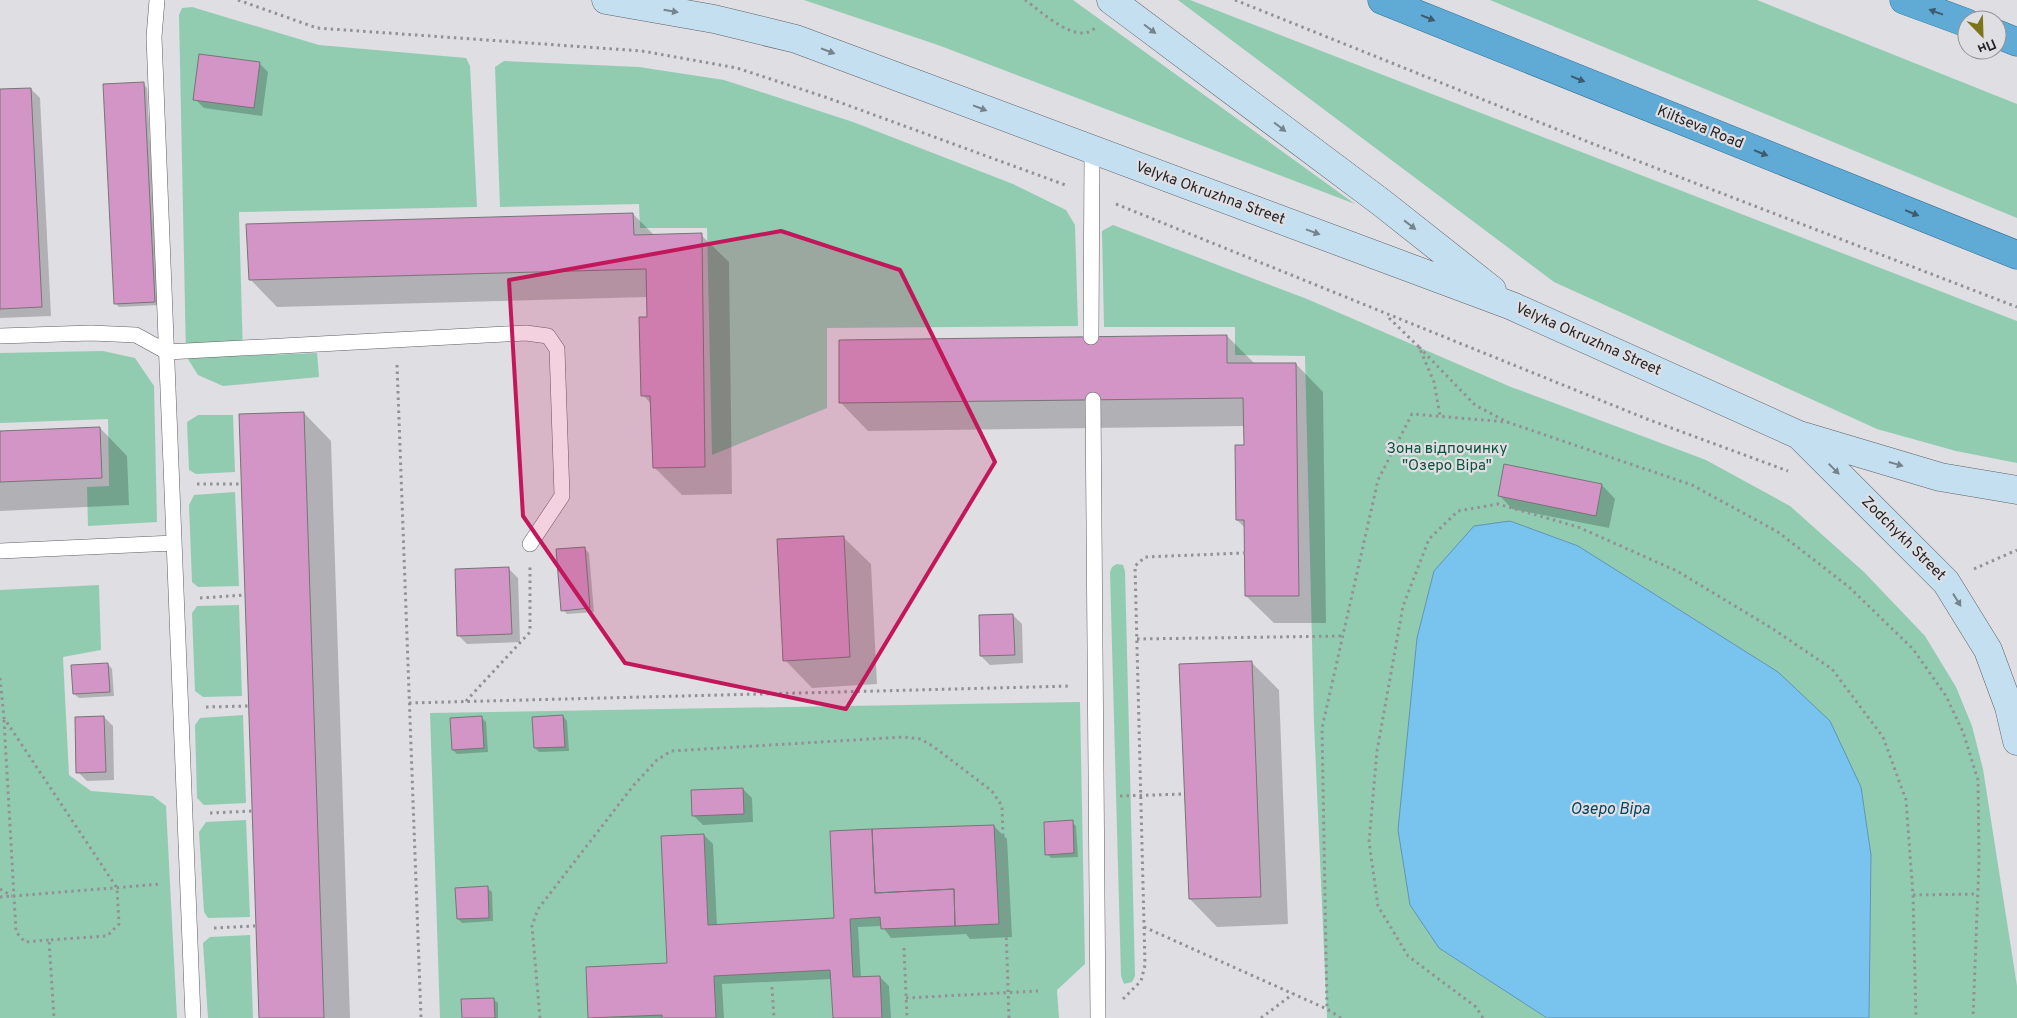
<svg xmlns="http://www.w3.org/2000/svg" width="2017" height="1018" font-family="Overpass,sans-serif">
  <rect width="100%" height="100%" fill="#dedee3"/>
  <path fill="#91ccb1" d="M 804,0 L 1073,0 L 1355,204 L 938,45 Z
    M 1178,0 L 1190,0 L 2017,321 L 2017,463 L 1956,451 L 1877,429 L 1554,282 Z
    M 1490,0 L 1757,0 L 2017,104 L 2017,218 Z
    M 192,7 L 319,45 L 466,58 L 470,66 L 477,207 L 239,212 L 243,356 L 317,353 L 319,377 L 223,386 L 198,375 L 186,356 L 179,15 L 182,8 Z
    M 504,61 L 639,67 L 724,80 L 853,122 L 1013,184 L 1066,210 L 1075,225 L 1078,326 L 827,328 L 827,408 L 712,455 L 707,228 L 640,228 L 639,204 L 500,207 L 495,67 Z
    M 1113,225 L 1307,299 L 1511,387 L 1706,460 L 1790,506 L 1864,572 L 1925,636 L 1956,687 L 1972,726 L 1983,769 L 2017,986 L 2017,1018 L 1869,1018 L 1871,855 L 1861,787 L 1778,672 L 1578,546 L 1510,521 L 1439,948 L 1547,1018 L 1327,1018 L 1314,723 L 1305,356 L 1235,355 L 1235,327 L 1104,327 L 1102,231 Z
    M 103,351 L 135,358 L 154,386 L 157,522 L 88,526 L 87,487 L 109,486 L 108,419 L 0,423 L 0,353 Z
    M 198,415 L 233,415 L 235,472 L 196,474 L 189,470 L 187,422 Z
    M 235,492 L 239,586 L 198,587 L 192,582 L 189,505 L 194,495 Z
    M 1117,564 L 1123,565 L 1125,571 L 1135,976 L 1132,982 L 1124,984 L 1121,976 L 1110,572 L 1112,567 Z
    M 99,585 L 101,650 L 63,657 L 69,775 L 91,791 L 153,796 L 166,806 L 177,1018 L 0,1018 L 0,590 Z
    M 239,605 L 242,696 L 203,697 L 195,691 L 192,613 L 197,606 Z
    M 1080,702 L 1085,964 L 1057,990 L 1059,1018 L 440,1018 L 430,713 Z
    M 243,715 L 246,803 L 204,805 L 197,798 L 195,725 L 200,718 Z
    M 246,820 L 250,917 L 208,918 L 204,912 L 199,832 L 206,822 Z
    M 250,935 L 253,1018 L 208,1018 L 203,943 L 210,937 Z"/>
  <path fill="#78c4ef" stroke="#5f95b3" d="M 1510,521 L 1578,546 L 1778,672 L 1830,721 L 1861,787 L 1871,855 L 1869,1018 L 1547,1018 L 1439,948 L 1410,905 L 1398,830 L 1417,638 L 1434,571 L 1474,526 Z"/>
  <path fill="#0003" d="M 259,63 L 268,72 L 262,116 L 204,108 L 195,99 Z
    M 143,83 L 147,88 L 159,305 L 119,307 L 115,303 Z
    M 31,89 L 40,98 L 51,316 L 0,318 L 0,90 Z
    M 633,214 L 655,236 L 701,235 L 729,262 L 732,494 L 682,495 L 654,467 L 652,405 L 643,395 L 649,318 L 648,297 L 277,307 L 250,279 Z
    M 1227,336 L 1255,364 L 1296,364 L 1323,392 L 1326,623 L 1274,623 L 1246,596 L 1245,528 L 1237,520 L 1245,446 L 1245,426 L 868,431 L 841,403 Z
    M 304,413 L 331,441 L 350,1018 L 260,1018 Z
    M 100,428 L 127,456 L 129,505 L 0,511 L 0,432 Z
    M 1602,485 L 1615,499 L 1609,528 L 1512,509 L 1499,495 Z
    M 843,537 L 871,564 L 877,684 L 812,688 L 785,660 Z
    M 584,548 L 589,553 L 594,612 L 567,614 L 563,610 Z
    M 509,569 L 518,578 L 520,642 L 467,644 L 458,635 Z
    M 1013,615 L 1022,624 L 1023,663 L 990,665 L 981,656 Z
    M 1251,662 L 1279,690 L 1288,924 L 1217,927 L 1190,899 Z
    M 108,664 L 112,669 L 114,696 L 79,698 L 74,694 L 73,666 Z
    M 563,716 L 567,721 L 569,751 L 539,752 L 535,748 Z
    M 104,717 L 113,726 L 114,780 L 87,781 L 78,772 Z
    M 482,718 L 486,722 L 488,752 L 457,754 L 453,750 Z
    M 743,789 L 752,798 L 753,822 L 703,825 L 694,816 Z
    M 1072,822 L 1076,826 L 1078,857 L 1051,858 L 1047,854 Z
    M 994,826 L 1007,839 L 1012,937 L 970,939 L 966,934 L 891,938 L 882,926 L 858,927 L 861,978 L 880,977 L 889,986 L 891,1018 L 834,1018 L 832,979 L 722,984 L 724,1018 L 589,1018 L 587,968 L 669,964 L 704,835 L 713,844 L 717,926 L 836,920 Z
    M 487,888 L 492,892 L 493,921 L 462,923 L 458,919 Z
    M 493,999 L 498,1003 L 498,1018 L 463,1018 Z"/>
  <path fill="#d295c5" stroke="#787477" d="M 199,54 L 260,62 L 254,108 L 193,100 Z
    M 144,82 L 155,302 L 114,304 L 103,84 Z
    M 31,88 L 42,307 L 0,309 L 0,89 Z
    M 633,213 L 634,235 L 702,233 L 705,467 L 653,468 L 650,396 L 641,396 L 639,317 L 647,317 L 646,269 L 249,280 L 246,224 Z
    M 1227,335 L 1227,363 L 1296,363 L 1299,596 L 1245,596 L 1244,520 L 1236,520 L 1235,445 L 1244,445 L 1243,398 L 839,403 L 839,340 Z
    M 304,412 L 324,1018 L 259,1018 L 239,414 Z
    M 100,427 L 102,478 L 0,482 L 0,431 Z
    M 1504,464 L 1602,484 L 1596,516 L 1498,496 Z
    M 844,536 L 850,657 L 783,661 L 777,539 Z
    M 585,547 L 590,608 L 561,611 L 556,549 Z
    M 509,567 L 512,634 L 457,636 L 455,569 Z
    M 1013,614 L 1015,655 L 980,656 L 979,615 Z
    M 1252,661 L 1261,897 L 1189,899 L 1179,664 Z
    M 108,663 L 110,692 L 73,694 L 71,665 Z
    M 563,715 L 565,747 L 534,748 L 532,717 Z
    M 104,716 L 106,772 L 76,773 L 75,717 Z
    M 482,716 L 484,748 L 452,750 L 450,718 Z
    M 743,788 L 744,814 L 692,816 L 691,790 Z
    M 1073,820 L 1074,853 L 1045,855 L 1044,822 Z
    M 994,825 L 999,924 L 955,926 L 954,889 L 875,893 L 872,829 Z
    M 872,829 L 875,893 L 954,889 L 955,926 L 881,929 L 880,917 L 850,919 L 853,977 L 880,976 L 882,1018 L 833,1018 L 830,970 L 714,976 L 716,1018 L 662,1018 L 662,1015 L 588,1018 L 586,967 L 667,963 L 661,836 L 704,834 L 708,925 L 834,918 L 830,831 Z
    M 488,886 L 489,918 L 457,919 L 455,888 Z
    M 494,998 L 495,1018 L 462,1018 L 461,999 Z"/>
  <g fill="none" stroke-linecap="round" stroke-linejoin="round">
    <defs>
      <path id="service" d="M 157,0 L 154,37 L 193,1018
        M 0,336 L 91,333 L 136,335 L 167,352 L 526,333 L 548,336 L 557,349 L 562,496 L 530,544
        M 1091,337 L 1092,150
        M 1093,400 L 1098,1018
        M 0,551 L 174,543"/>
      <path id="secondary" d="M 606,0 L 714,19 L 796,39 L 1512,306 L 1799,435 L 1940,477 L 2017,490
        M 1111,0 L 1382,203 L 1492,290
        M 1802,438 L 1946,582 L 1988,650 L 2009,707 L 2017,741"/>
      <path id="trunk" d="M 1382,0 L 2017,255
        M 1904,0 L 1967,23
        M 1997,34 L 2017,42"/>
    </defs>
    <use href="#service" stroke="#5f5f64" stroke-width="16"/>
    <use href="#secondary" stroke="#5f5f64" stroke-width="29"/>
    <use href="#trunk" stroke="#326f93" stroke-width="29"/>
    <path stroke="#929295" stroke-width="3" stroke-dasharray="2.5 4" stroke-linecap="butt" d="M 238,0 L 317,28 L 642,51 L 737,68 L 828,98 L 1068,186
      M 1025,0 C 1042,12 1078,47 1096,27
      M 1235,0 L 1591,143 L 2017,307
      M 1116,204 L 1647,419 L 1788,471
      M 1389,318 L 1419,347 L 1434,382 L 1440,416
      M 1419,347 L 1475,405 L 1505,421
      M 397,365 L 421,1018
      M 197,484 L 241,484
      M 1974,569 L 2017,550
      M 200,598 L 245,595
      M 1137,639 L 1343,636
      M 0,678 L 4,718 L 117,888 L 119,924 L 107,936 L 49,940 L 54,1018
      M 466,701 L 530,632 L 530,567
      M 409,703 L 1071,686
      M 206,707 L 248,706
      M 4,720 L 16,932 L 25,942 L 49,940
      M 1120,796 L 1184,794
      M 210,813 L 252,811
      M 0,889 L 12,896
      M 1913,895 L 1978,894
      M 0,897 L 162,884
      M 1144,927 L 1327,1009
      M 214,928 L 255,926
      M 904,948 L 907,1018
      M 772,987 L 774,1018
      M 906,998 L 1038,991
      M 1123,999 L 1141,981 L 1145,965 L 1135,566 L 1145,557 L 1245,553
      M 540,1018 L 532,926 L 538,909 L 633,786 L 657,760 L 671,751 L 904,737 L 921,739 L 934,747 L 992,791 L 1002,806 L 1009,1018
      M 1261,1018 L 1293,994
      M 1341,1018 L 1327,1009 L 1322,728 L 1378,480 L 1412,414 L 1507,422 L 1692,485 L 1778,532 L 1849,587 L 1913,649 L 1946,696 L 1963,732 L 1978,780 L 1979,862 L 1973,1018
      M 1483,1018 L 1476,1007 L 1408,956 L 1378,906 L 1369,842 L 1377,751 L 1403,606 L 1429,539 L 1458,511 L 1498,504 L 1578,527 L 1677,571 L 1773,629 L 1832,669 L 1883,737 L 1906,800 L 1913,895 L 1916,1018"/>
    <use href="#service" stroke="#fff" stroke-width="15"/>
    <use href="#secondary" stroke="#c4e0f0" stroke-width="28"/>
    <use href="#trunk" stroke="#60abd6" stroke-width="28"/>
  </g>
  <defs><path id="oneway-solid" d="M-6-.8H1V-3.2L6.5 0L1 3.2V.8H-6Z" transform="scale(1.25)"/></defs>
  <g fill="#75838c">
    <use href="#oneway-solid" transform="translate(671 11) rotate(10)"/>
    <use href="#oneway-solid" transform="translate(1150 29) rotate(37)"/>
    <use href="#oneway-solid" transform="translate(828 51) rotate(21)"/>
    <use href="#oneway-solid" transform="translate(980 108) rotate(21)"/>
    <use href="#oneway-solid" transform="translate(1280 127) rotate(37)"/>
    <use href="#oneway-solid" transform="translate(1410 225) rotate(38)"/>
    <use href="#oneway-solid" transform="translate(1313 232) rotate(20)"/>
    <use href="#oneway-solid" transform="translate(1896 464) rotate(16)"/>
    <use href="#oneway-solid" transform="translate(1834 469) rotate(45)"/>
    <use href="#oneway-solid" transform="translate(1957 600) rotate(58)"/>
  </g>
  <g fill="#3d5b6e">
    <use href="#oneway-solid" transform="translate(1936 12) rotate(-160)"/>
    <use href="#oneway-solid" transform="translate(1428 18) rotate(22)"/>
    <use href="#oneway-solid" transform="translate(1578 79) rotate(22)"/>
    <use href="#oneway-solid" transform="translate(1761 153) rotate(22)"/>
    <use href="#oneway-solid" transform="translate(1912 213) rotate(22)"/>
  </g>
  <path fill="#c2185b" fill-opacity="0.2" stroke="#c2185b" stroke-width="4" stroke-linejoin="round" d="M 781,231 L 900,270 L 995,462 L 846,709 L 625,663 L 523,516 L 509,280 Z"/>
  <g text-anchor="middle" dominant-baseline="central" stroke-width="4.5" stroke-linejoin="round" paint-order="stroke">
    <g font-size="15" fill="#262628" stroke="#dedee3">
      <text transform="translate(1700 128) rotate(22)">Kiltseva Road</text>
      <text transform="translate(1210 194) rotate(20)">Velyka Okruzhna Street</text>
      <text transform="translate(1588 340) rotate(24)">Velyka Okruzhna Street</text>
      <text transform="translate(1903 539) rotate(45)">Zodchykh Street</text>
    </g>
    <g font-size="15" fill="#0f523a" stroke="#dedee3">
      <text x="1447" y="449">Зона відпочинку<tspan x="1447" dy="17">"Озеро Віра"</tspan></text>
    </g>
    <g font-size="16" font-style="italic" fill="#034562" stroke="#dedee3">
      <text x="1610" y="810">Озеро Віра</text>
    </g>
  </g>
  <g transform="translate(1982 35) rotate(157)"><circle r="24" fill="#dedee3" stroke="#949498"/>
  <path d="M0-4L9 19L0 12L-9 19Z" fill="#7b7519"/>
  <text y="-8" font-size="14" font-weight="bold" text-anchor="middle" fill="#262628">Пн</text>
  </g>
</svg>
